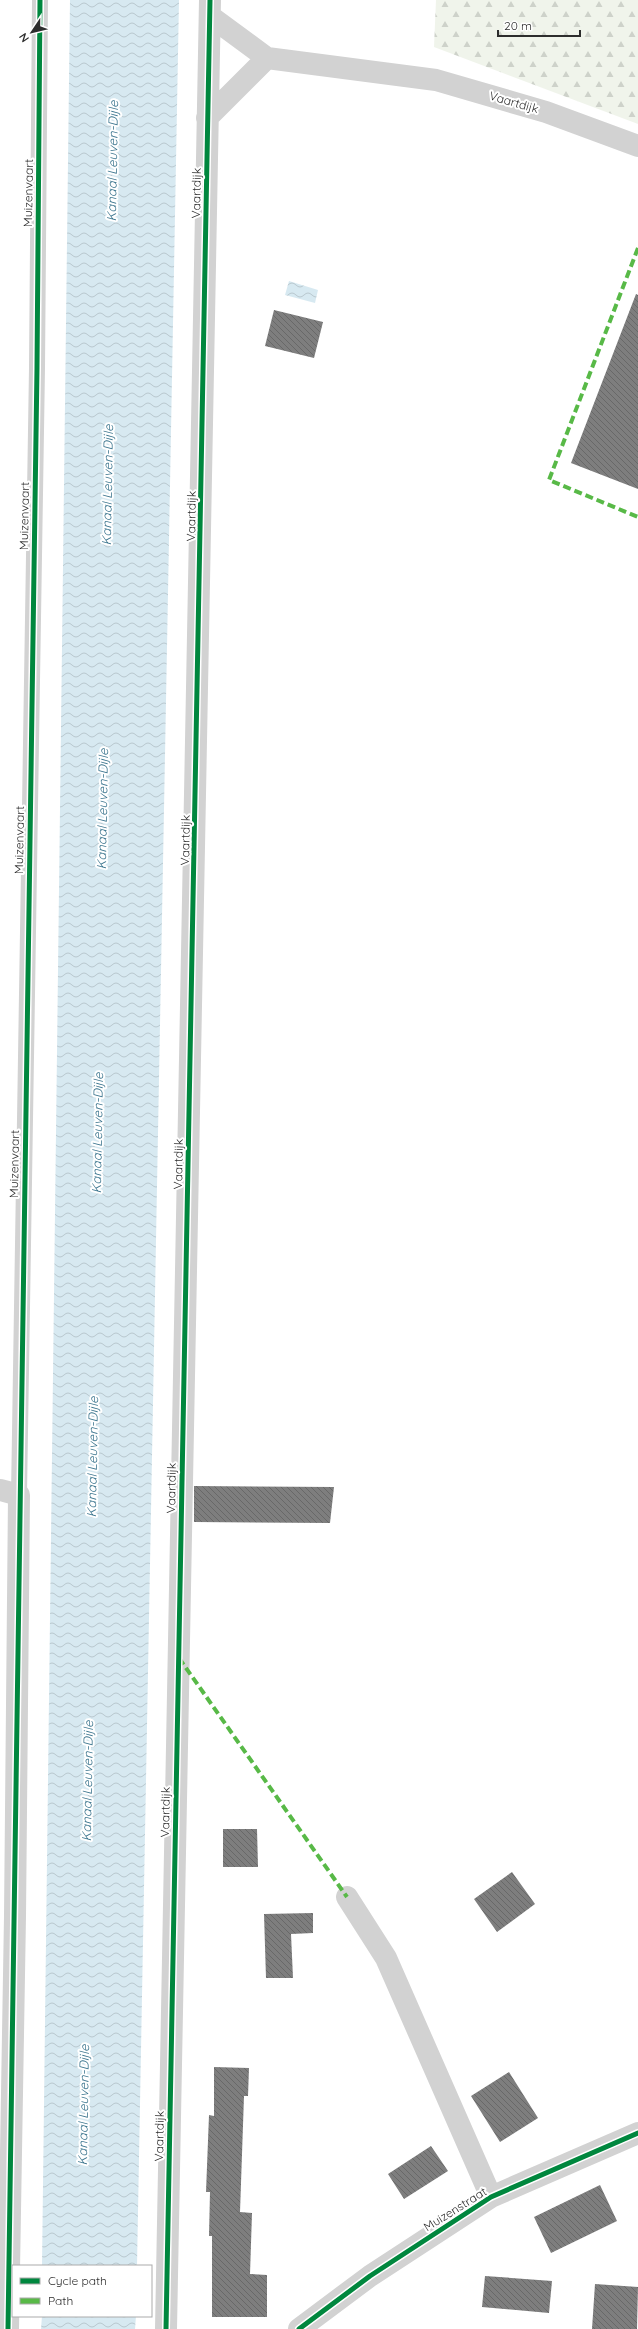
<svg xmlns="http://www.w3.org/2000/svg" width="638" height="2329" font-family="Quicksand,sans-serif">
  <defs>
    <pattern id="forest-firs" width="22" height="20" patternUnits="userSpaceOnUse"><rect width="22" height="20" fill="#f0f4eb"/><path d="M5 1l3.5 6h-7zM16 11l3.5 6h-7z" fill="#ced2ca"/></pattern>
    <pattern id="water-waves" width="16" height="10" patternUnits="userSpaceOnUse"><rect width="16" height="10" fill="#d7e9f1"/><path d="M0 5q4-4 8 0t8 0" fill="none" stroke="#b9c8cf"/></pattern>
    <pattern id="building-back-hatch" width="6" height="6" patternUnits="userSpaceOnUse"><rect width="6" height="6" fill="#7e7e7e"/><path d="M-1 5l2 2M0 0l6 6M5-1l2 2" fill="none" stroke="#686868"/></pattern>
  </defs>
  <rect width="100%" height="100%" fill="#fff"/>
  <path fill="url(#forest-firs)" d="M 436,0 L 638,0 L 638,124 L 434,47 Z"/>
  <path fill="url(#water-waves)" d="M 70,0 L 179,0 L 137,2266 L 42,2266 Z
    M 289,281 L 318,290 L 315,303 L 285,295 Z
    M 42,2316 L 136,2316 L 135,2329 L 41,2329 Z"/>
  <path fill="url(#building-back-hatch)" d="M 636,294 L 638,295 L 638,489 L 571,463 Z
    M 274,310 L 323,322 L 314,358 L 265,346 Z
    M 194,1486 L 334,1487 L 330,1523 L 194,1522 Z
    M 223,1829 L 257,1829 L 258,1867 L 223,1867 Z
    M 512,1872 L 535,1904 L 497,1932 L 474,1899 Z
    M 313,1913 L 313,1933 L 291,1934 L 293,1978 L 266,1978 L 264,1914 Z
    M 214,2067 L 249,2068 L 248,2096 L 244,2096 L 240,2212 L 252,2213 L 250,2274 L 267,2275 L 267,2317 L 212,2317 L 212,2236 L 209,2236 L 210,2192 L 206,2192 L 209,2115 L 214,2116 Z
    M 509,2072 L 538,2118 L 500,2142 L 471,2096 Z
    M 431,2146 L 448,2171 L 404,2199 L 388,2174 Z
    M 600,2185 L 617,2221 L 551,2253 L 534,2217 Z
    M 485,2276 L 552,2281 L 549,2313 L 482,2307 Z
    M 595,2284 L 638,2287 L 637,2329 L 592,2329 Z"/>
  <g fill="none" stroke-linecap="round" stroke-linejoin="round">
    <path stroke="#d2d2d2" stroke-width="16" d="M 19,1495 L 37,368 L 40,0"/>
    <path stroke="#d2d2d2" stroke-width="22" d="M 267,58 L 436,80 L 546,112 L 638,146
      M 207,118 L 267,58 L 210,16
      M 0,1490 L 19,1495 L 15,1916 L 8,2329
      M 347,1897 L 386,1958 L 491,2197
      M 166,2329 L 210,0
      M 299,2329 L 370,2276 L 491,2197 L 638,2133"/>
    <path stroke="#58b947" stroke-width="4" stroke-dasharray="8 4" stroke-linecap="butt" d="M 638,248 L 549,480 L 638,517
      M 179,1658 L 347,1897"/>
    <defs>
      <path id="cycleway" d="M 8,2329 L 37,368 L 40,0
        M 166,2329 L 210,0
        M 299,2329 L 370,2276 L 491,2197 L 638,2133"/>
    </defs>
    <use href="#cycleway" stroke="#fff" stroke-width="8"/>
    <use href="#cycleway" stroke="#00873e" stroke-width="5"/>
  </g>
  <g text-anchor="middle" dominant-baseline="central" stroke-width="4" stroke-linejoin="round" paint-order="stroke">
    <g font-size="12" fill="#2d2d2d" stroke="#fff">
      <text transform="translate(514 102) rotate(16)">Vaartdijk</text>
      <text transform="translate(28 193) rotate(-89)">Muizenvaart</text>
      <text transform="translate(196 193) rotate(-89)">Vaartdijk</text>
      <text transform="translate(24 516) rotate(-89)">Muizenvaart</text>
      <text transform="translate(191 516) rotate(-89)">Vaartdijk</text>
      <text transform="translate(19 840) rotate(-89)">Muizenvaart</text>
      <text transform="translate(185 840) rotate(-89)">Vaartdijk</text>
      <text transform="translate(14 1164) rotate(-89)">Muizenvaart</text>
      <text transform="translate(178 1164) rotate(-89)">Vaartdijk</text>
      <text transform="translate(171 1488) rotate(-89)">Vaartdijk</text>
      <text transform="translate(165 1812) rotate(-89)">Vaartdijk</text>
      <text transform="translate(159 2136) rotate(-89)">Vaartdijk</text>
      <text transform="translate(455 2209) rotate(-32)">Muizenstraat</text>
    </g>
    <g font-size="13" font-style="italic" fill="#3b758e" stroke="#fff">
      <text transform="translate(112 161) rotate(-89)">Kanaal Leuven-Dijle</text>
      <text transform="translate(107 485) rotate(-89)">Kanaal Leuven-Dijle</text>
      <text transform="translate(102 809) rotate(-89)">Kanaal Leuven-Dijle</text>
      <text transform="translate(97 1133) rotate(-89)">Kanaal Leuven-Dijle</text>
      <text transform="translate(92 1457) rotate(-89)">Kanaal Leuven-Dijle</text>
      <text transform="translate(87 1781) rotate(-89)">Kanaal Leuven-Dijle</text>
      <text transform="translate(83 2105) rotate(-89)">Kanaal Leuven-Dijle</text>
    </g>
  </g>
  <rect x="12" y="2265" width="140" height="52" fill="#ffffff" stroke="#ababab"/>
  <rect x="20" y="2278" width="20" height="6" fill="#00873e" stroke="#ababab"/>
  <text x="48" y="2285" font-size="12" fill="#2d2d2d">Cycle path</text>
  <rect x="20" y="2298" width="20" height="6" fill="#58b947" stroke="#ababab"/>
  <text x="48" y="2305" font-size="12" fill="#2d2d2d">Path</text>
  <g transform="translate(32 32) rotate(235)" stroke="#ffffff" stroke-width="3" paint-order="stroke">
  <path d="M0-3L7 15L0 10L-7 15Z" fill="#2d2d2d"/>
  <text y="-6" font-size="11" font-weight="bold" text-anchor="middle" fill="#2d2d2d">N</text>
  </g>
  <path d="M498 30v6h82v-6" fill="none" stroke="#2d2d2d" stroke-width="2"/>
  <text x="504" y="30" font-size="12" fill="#2d2d2d" stroke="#ffffff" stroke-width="3" paint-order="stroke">20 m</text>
</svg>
